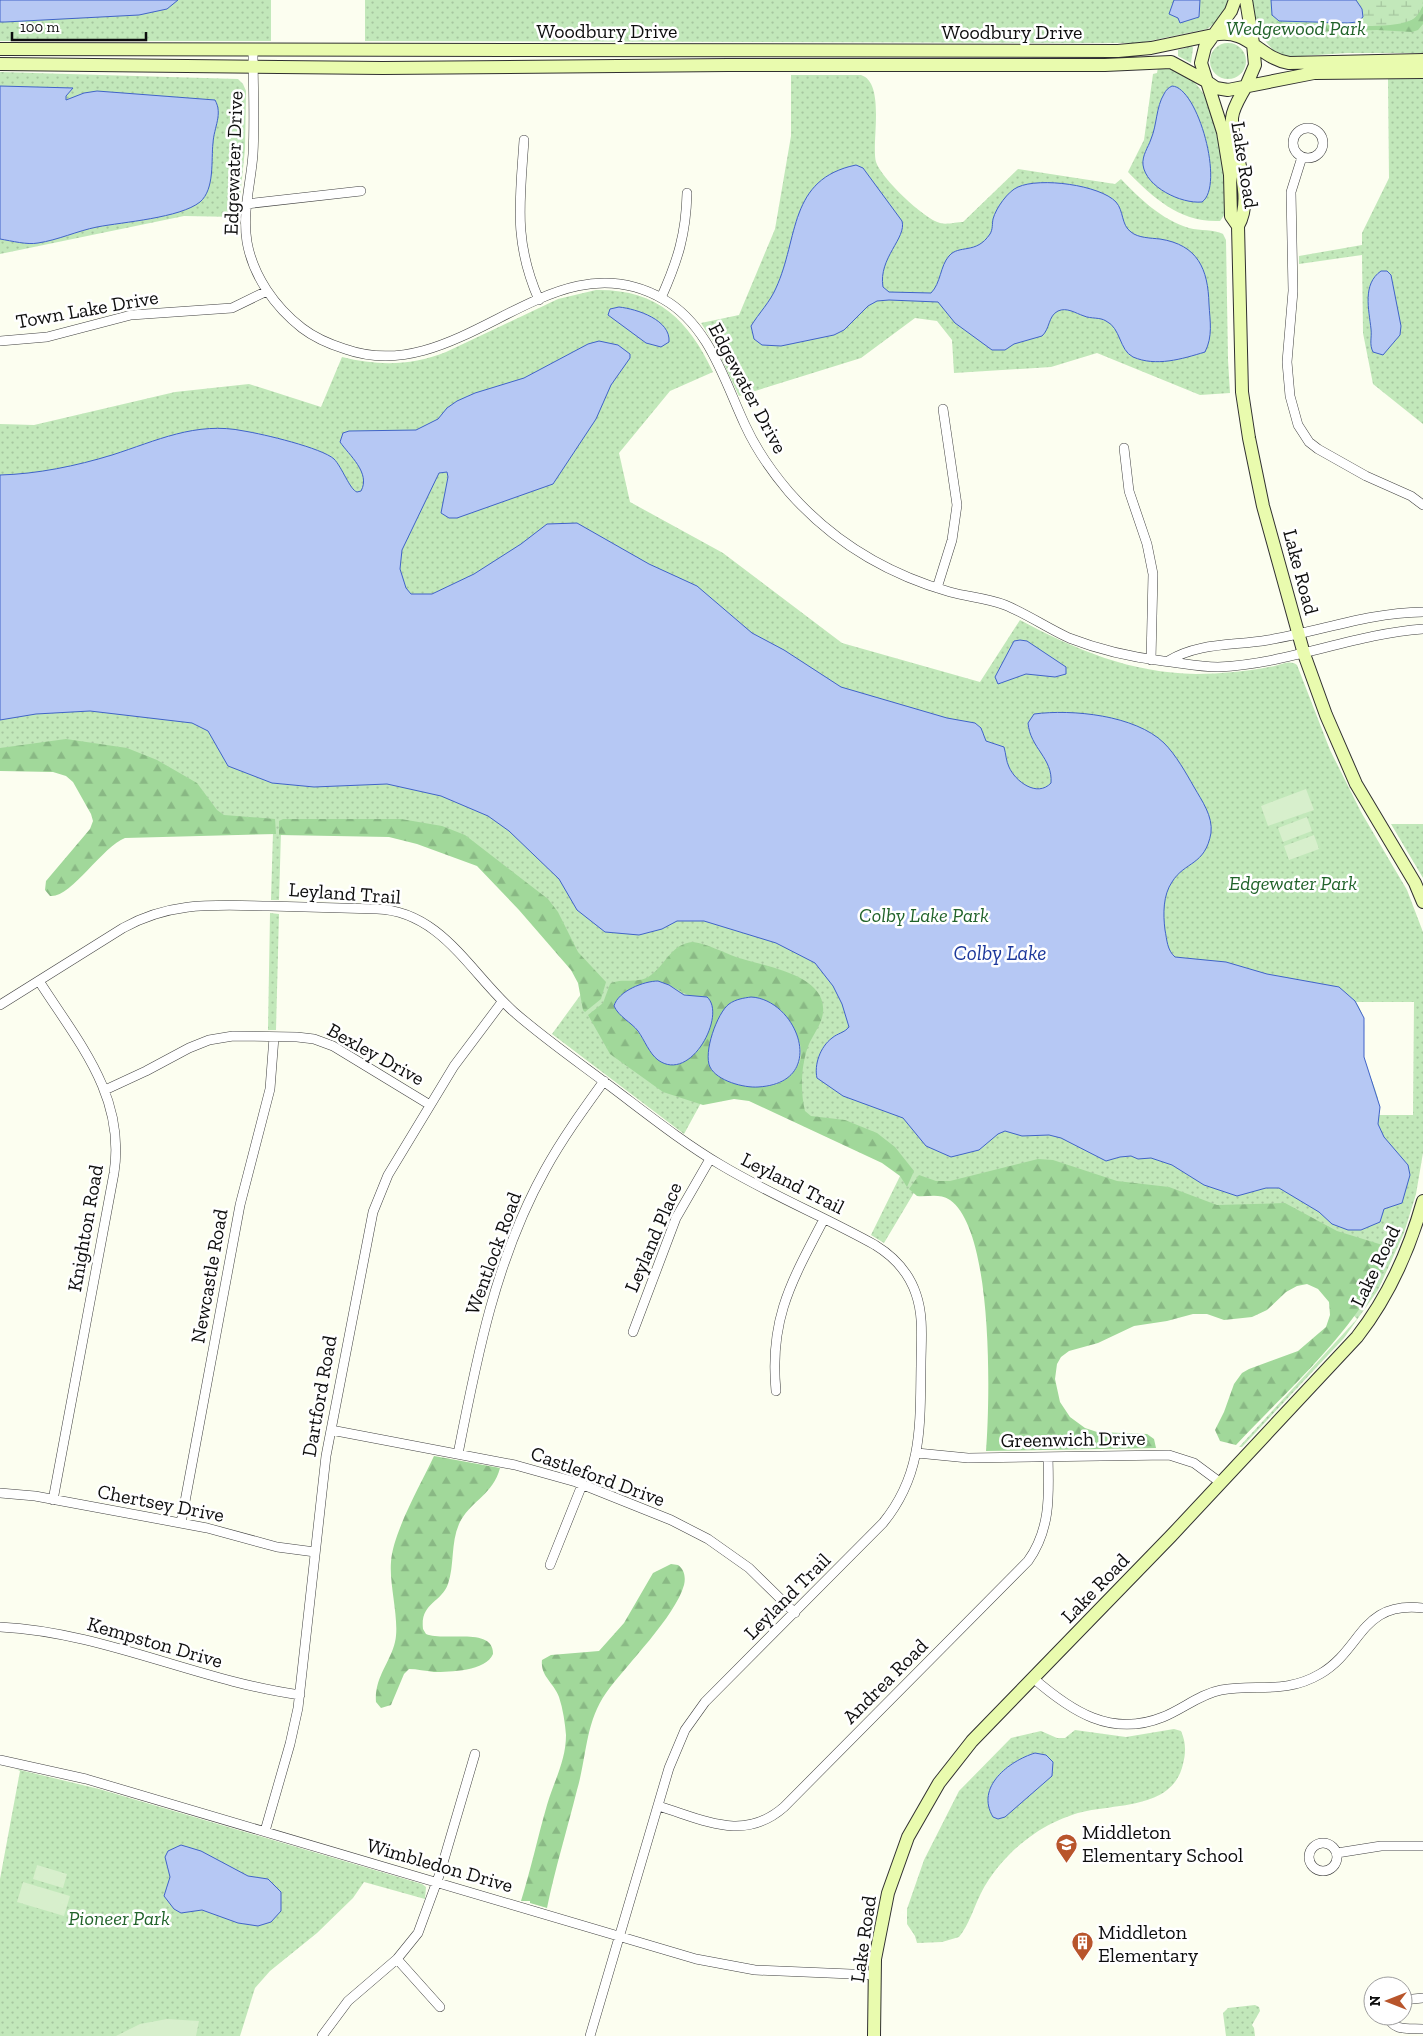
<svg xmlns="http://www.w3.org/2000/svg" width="1423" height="2036" font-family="'Zilla Slab',serif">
  <defs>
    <pattern id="green-dots" width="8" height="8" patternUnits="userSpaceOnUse" patternTransform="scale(1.25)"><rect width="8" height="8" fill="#c2e8ba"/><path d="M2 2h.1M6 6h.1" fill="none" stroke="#a6c69f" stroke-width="1.8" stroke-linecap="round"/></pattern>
    <pattern id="forest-firs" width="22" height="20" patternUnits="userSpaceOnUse" patternTransform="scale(1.25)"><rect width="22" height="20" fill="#a1d89a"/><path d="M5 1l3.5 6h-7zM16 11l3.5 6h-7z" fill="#89b884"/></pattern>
    <pattern id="wetland-marsh" width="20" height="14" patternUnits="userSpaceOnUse" patternTransform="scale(1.25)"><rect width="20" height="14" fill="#c2e8ba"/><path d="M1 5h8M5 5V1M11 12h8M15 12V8" fill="none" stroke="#a6c69f"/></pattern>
  </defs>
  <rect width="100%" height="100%" fill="#fcfef0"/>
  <path fill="url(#green-dots)" fill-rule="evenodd" d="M 0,0 L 271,0 L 271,41 L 0,41 Z
    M 365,0 L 1231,0 L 1215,23 L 1207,29 L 1140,43 L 365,41 Z
    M 1249,0 L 1423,0 L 1423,53 L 1347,53 L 1287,57 L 1273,50 L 1259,34 Z
    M1210 61a18 18 0 1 1 36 0a18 18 0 1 1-36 0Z
    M 1192,46 L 1193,48 L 1191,63 L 1178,56 L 1178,50 Z
    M 1158,67 C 1223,68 1225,167 1225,214 L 1220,221 C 1181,223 1153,198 1128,172 L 1144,140 L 1153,74 L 1157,73 Z
    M 0,72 L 238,79 L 243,84 L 246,91 L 245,149 L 238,217 L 184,216 L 0,254 Z
    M 791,75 L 861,75 C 886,83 871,143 876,162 C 881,178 924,219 940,223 C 946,225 957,222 963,222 L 1018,169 L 1115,184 L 1121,179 C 1141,200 1161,219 1189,228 C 1200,231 1214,229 1223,234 L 1226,240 L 1228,360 L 1230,393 L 1200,395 L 1097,353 L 1051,367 L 954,373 L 952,340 L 937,321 L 915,318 L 861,358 L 739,396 L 714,343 L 701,323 L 739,315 L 775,229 L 791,136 Z
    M 1388,79 L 1423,79 L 1423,424 L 1373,384 L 1363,333 L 1362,255 L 1299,264 L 1299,256 L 1362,245 L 1362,233 L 1389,178 Z
    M 596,290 C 657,289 688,319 713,372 L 670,391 L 619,453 L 630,502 L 723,553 L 842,643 L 980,682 L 1020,620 C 1076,650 1131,673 1196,674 C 1222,674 1249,671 1275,666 C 1283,664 1290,660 1297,665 L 1330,750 L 1361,812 L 1407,890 L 1423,932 L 1423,1153 L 1416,1194 L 1404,1233 L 1378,1290 L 1344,1338 L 1242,1447 L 1239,1447 L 1357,1319 L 1306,1264 L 921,1181 L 884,1243 L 871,1235 L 902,1172 L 714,1079 L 684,1134 L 552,1034 L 587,986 L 483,866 L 390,833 L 281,832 L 279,900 L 271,900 L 273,832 L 69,768 L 0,768 L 0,424 L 34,425 L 175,392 L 249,384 L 321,407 L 342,357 C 378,366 411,366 446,352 L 558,299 ZM 1356,1002 L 1414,1002 L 1413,1115 L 1379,1115 C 1381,1094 1369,1078 1364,1058 C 1360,1037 1371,1024 1356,1002 Z
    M 1391,824 L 1423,824 L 1423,878 Z
    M 270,913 L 279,914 L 276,1030 L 268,1030 Z
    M 1174,1729 L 1181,1731 C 1186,1742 1186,1753 1183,1764 C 1172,1813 1107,1802 1072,1815 C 1060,1819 1045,1826 1034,1834 C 1013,1848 993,1870 981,1893 C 974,1907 969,1925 959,1937 L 942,1942 L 917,1943 L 915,1936 L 907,1924 L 907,1909 L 924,1860 L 959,1791 L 1011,1738 L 1041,1731 L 1057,1738 L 1065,1738 L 1075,1730 L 1126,1737 Z
    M 16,1769 L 99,1789 L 422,1884 L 426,1887 L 425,1899 L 364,1882 L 353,1898 L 317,1933 L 270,1971 L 255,1988 L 240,2036 L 0,2036 L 0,1879 L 20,1771 Z
    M 1255,2005 L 1259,2007 L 1260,2011 L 1252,2025 L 1254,2028 L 1255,2036 L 1226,2036 L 1223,2013 L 1228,2008 Z"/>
  <path fill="url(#forest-firs)" fill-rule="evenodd" d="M 1423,6 L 1423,24 L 1418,30 L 1412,32 L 1377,30 L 1273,33 L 1277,21 C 1296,26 1400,29 1414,18 C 1417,16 1421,9 1423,6 Z
    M 66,739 L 127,748 L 157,760 L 197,783 L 217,810 L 224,815 L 275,819 L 276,834 L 125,838 C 103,846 70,899 50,896 L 45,890 L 46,881 L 90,829 L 93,821 L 91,814 L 73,782 L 66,776 L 53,772 L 0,771 L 0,748 Z
    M 283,819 L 401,819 L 442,826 L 465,835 L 548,899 L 558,912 L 578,952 L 606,982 L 601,999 L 585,1012 L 583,1010 L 578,983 L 571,970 L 519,910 L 477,866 L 417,844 L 389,837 L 279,835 L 279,821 Z
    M 693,942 C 708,944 722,952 736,957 C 762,966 827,974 823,1012 C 822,1024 814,1033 809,1044 C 801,1064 800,1090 805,1111 L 811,1116 L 845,1120 L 877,1133 L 895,1147 L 914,1171 L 907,1187 L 900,1176 L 882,1163 L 749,1101 L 734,1099 L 703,1105 L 663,1092 L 610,1054 L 588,1015 L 603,1003 L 610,984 C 621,977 639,985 651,975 C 667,963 671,944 693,942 ZM 647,983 L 669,985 L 688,995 L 700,1049 L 690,1058 L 670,1065 L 654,1056 L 635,1028 L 615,1009 L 614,1005 L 626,993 ZM 760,998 C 782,1006 814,1046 796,1069 C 775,1099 733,1087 710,1067 L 709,1047 L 720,1015 Z
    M 1038,1159 L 1053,1160 L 1117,1181 L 1169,1187 L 1217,1205 L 1285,1203 L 1337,1231 L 1389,1247 L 1391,1252 C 1361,1327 1290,1387 1236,1445 L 1220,1441 L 1215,1430 L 1224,1412 L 1234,1384 L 1242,1373 L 1249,1369 L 1298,1351 L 1326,1327 L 1330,1315 L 1329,1302 L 1318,1289 L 1307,1284 L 1297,1286 L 1286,1292 L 1267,1310 L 1252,1317 L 1224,1320 L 1207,1314 L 1193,1314 L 1167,1321 L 1134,1326 L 1098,1343 L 1069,1351 L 1061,1357 L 1057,1364 L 1055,1379 L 1060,1402 L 1070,1417 L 1085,1428 L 1097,1432 L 1147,1434 L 1154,1439 L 1156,1448 L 986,1451 C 990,1401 994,1231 950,1200 C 939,1193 929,1197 917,1196 L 909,1189 L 919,1175 L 936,1181 L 950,1181 Z
    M 434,1456 L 500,1468 C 493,1494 473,1500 461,1520 C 450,1540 455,1564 448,1584 C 441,1603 420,1603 423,1629 L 426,1634 C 444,1642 494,1626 493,1654 C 486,1671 450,1672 434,1672 C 425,1671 417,1669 409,1669 L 404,1674 L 391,1705 L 381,1708 L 376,1702 C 374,1678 390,1663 395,1642 C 400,1621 389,1585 391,1562 C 393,1532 421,1484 434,1456 Z
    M 671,1564 L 678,1565 C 684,1569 686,1577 684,1585 C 675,1617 627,1664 606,1693 C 585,1723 587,1756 577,1790 C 567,1830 555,1869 547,1908 L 530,1903 L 530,1901 L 521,1901 C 531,1869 538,1836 547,1805 C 554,1781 566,1761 566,1735 C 565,1723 563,1709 559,1697 C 554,1683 540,1676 542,1660 L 551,1655 L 599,1651 L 624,1623 L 653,1573 Z"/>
  <path fill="url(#wetland-marsh)" d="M 1270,0 L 1274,19 L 1279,21 L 1348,23 L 1362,9 L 1356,0 L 1423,0 C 1423,8 1417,19 1409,21 C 1384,31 1314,23 1285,23 L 1277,21 L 1271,17 Z"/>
  <path fill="#d7efcc" d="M 1306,789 L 1314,810 L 1268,826 L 1261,806 Z
    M 1307,817 L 1312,831 L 1283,842 L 1278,828 Z
    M 1314,835 L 1319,849 L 1289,860 L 1284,846 Z
    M 37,1865 L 67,1874 L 63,1888 L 33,1879 Z
    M 23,1882 L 70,1896 L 64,1916 L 17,1902 Z
    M 167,2019 L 199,2021 L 196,2036 L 116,2036 L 140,2024 Z"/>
  <path fill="#b6c8f4" stroke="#4063c8" d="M 0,0 L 178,0 L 167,9 L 139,15 L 5,22 L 0,22 Z
    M 1174,0 L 1200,0 L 1199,17 L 1180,23 L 1178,18 L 1169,14 Z
    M 1271,0 L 1356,0 L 1362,9 L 1363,17 L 1357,22 L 1348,23 L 1279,21 L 1272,15 Z
    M 0,86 L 73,88 L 66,96 L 66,100 L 84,93 L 97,91 L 215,100 C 223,114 214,127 213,143 C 211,160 215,189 200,202 C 180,218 123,222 97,227 C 77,231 58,240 38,243 C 27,245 12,241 0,239 Z
    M 1172,86 C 1198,87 1225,186 1202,202 C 1181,204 1146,187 1143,165 C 1142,155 1148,148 1151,139 C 1157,125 1156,107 1164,94 C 1166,90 1168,88 1172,86 Z
    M 856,165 L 863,168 L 902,221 C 907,238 878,258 883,287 L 889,292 L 931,293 C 941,283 940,266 949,256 C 959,244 976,255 990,234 C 993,229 992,224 993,219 C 996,208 1008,191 1018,187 C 1040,177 1100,185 1116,202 C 1124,211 1121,225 1131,232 C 1138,238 1151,238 1160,239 C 1198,245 1208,269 1209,304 C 1210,322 1213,336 1205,352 C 1182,359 1156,367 1133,357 C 1119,350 1121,328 1106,321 C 1100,317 1091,319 1084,316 C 1075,313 1067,307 1058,311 C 1048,316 1050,329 1042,336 L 1014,344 L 1005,350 L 992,350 L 955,323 L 938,302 L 889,300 L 877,301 L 868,306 L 844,330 L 834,335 L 781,346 L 762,345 L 754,339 L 751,326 C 759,313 770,302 776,288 C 799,238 788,179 856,165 Z
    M 1381,271 L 1387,271 L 1391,275 L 1401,326 L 1400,335 L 1383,355 L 1373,352 C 1369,344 1372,338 1371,329 C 1369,310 1362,284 1381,271 Z
    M 619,307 C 637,309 671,320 669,342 L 661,347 L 646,343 L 608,315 L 610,309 Z
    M 599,341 L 618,345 L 630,354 L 630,358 L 611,385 L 596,419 L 553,484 L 457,518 L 449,518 L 441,513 L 448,477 L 447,472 L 439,473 L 402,550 L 400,569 L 406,588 L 411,594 L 432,594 L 474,574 L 521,544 L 547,524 L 577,523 L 649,564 L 697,586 L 752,633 L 784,650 L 841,687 L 947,718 L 975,723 L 981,728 L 986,741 L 1004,747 C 1006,754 1006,761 1009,767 C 1015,781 1037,798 1051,783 C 1053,758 1030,748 1028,723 L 1034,714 C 1072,709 1135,715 1164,743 C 1176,755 1186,773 1194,787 C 1202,801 1213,816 1211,833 C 1205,866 1185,861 1172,882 C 1163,895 1163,914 1165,930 C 1167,940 1167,950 1175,957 L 1226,962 L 1267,974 L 1339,987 L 1355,1001 L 1364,1018 L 1364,1057 L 1380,1107 L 1378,1124 L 1384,1137 L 1408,1165 L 1410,1175 L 1402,1203 L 1384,1209 L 1380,1222 L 1361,1230 L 1348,1230 L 1332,1224 L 1319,1212 L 1279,1188 L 1266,1188 L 1237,1196 L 1204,1185 L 1172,1165 L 1151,1158 L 1138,1159 L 1131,1156 L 1120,1157 L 1106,1161 L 1061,1138 L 1049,1135 L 1022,1136 L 1005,1131 L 998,1134 L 979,1150 L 951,1157 L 926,1146 L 903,1118 L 843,1096 L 817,1078 C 814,1065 820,1047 832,1038 C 838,1033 844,1033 849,1027 L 842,1004 L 833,986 L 815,963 L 776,943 L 704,921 L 677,921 L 662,929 L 639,935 L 605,932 L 577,910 L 559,879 L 509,831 L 488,816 L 441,796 L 387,784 L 314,787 L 272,783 L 228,766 L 208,731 L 192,723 L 90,711 L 36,714 L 0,720 L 0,475 C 37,474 76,466 112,455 C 156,441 196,421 244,431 C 263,434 322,448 334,459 C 342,467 350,490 357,492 L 361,491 C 371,473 349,455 340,442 L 343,433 L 349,431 L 416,430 L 438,419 L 447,408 L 457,401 L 475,393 L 524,378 L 588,344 Z
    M 1020,640 L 1027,641 L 1066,667 L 1066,674 L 1055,677 L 1026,674 L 998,684 L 995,677 L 1014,641 Z
    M 658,981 L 669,985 L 684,995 L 707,997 C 727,1014 691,1084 658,1060 C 649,1053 645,1041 638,1031 C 631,1022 619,1017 614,1006 C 618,991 644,981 658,981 Z
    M 751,997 C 797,999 830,1083 758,1087 C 744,1088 717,1081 710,1067 C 703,1053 717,1013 729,1004 C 736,999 744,998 751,997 Z
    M 1035,1753 L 1046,1755 L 1053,1762 L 1052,1776 L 1005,1817 L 998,1819 L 993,1817 C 975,1787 1009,1761 1035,1753 Z
    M 181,1845 L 201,1851 L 248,1876 L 268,1879 L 281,1892 L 281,1911 L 271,1922 L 258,1926 L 238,1923 L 202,1910 L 181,1913 L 174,1909 L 164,1896 L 170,1877 L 165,1857 L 168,1851 Z"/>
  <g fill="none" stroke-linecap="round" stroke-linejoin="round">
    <defs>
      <path id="street" d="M 253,49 C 253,84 255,119 253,154 C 251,183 242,212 247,242 C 253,276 275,307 302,328 C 315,338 329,344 345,349 C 461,390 550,234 663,299 C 709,325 724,380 745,425 C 756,449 772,472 789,492 C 832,541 887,574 950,592 C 968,597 987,598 1005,605 C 1027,614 1047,628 1069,638 C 1100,650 1130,657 1163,661 C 1182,663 1198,667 1218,667 C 1289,664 1353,634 1423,629
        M1293 143a15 15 0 1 1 30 0a15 15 0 1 1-30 0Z
        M 524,140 C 520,201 513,241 539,300
        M 1302,157 L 1291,192 L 1293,291 L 1287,362 L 1290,396 L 1298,425 L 1309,442 L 1318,449 L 1366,476 L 1411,496 L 1423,505
        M 246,204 L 361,191
        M 661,298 C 678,260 686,234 687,193
        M 0,341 L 47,337 L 131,315 L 232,308 L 267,291
        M 1124,448 L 1129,491 L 1147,544 L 1153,574 L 1151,660
        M 937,588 L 952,540 L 957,505 L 943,409
        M 1168,661 C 1199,642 1234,646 1268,640 C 1323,631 1365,613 1423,612
        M 39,981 C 78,1042 126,1096 114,1173 L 53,1500
        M 0,1005 L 123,928 C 171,901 215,905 269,906 C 305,907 341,908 377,909 C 441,911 471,974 514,1012 C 545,1039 578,1062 610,1086 C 646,1113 682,1142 721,1165 C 771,1195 825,1217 875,1245 C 893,1256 909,1273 916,1294 C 924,1317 921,1341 921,1365 C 920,1425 923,1474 883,1523 L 705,1702 L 685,1730 L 669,1768 L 590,2036
        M 105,1090 L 146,1071 L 189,1048 L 209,1040 L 233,1036 L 297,1037 L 314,1039 L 333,1046 L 430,1105
        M 633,1332 L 676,1218 L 710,1159
        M 776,1391 C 769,1318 792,1281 824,1219
        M 331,1430 L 515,1465 L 576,1482 L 671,1520 L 708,1539 L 749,1568 L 795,1613
        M 917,1453 L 968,1458 L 1169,1455 L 1194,1463 L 1221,1483
        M 458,1454 C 477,1356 496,1258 545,1170 C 562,1139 583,1110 604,1081
        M 0,1493 L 35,1496 L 207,1528 L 277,1547 L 315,1552
        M 181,1523 L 240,1205 L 270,1089 L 274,1037
        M 550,1565 L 582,1485
        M 0,1627 C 103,1632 198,1681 300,1695
        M 1033,1678 C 1071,1711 1111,1738 1163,1717 C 1183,1709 1200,1694 1221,1690 C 1257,1684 1286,1694 1320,1674 C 1363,1649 1360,1601 1423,1608
        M 0,1760 L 86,1779 L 696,1959 L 755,1970 L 875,1975
        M 658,1806 C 703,1819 743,1843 784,1807 L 1028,1561 C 1051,1529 1049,1494 1048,1457
        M 265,1831 L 290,1744 L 298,1708 L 326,1456 L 373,1212 L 388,1175 L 454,1066 L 502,1002
        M1309 1857a14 14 0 1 1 28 0a14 14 0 1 1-28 0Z
        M 1337,1853 L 1381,1846 L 1423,1846
        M 397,1959 L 440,2007
        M 1403,2000 L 1423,1998
        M 1389,2016 C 1391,2032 1411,2028 1423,2029
        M 322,2036 L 348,2001 L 397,1959 L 418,1933 L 440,1873 L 475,1754"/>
      <path id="secondary" d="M 1235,0 L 1231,11 L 1205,47 L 1201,63 L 1223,132 L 1230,175 L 1231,216 L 1238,226
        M 1246,0 L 1253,43
        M 1213,35 C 1249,27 1258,58 1289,63 L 1423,60
        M 0,49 L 1118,51 L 1151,48 L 1213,35
        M 0,64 L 383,68 L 728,65 L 1105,65 L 1171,62 L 1206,81
        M 1206,81 L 1216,88 L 1228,90 L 1314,73 L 1423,72
        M 1246,86 C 1241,96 1233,107 1232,118 C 1231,150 1256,195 1238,226 L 1242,392 L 1249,438 L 1263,506 L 1304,654 L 1326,715 L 1356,784 L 1415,883 L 1423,902
        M 1246,86 L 1255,65 L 1253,44
        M 874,2036 L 875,1959 L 888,1893 L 908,1837 L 939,1783 L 972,1741 L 1171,1536 L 1357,1337 C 1389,1296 1409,1251 1423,1201"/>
    </defs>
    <use href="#street" stroke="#414141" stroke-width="10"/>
    <use href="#secondary" stroke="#303030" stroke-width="14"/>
    <use href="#street" stroke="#fff" stroke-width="9"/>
    <use href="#secondary" stroke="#e9fbae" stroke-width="12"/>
  </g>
  <defs>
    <symbol id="school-pin" viewBox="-11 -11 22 30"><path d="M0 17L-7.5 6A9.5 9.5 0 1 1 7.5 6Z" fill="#b8552b" stroke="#fff"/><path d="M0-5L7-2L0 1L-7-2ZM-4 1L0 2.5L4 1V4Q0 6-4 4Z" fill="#fff"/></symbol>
    <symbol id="building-pin" viewBox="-11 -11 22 30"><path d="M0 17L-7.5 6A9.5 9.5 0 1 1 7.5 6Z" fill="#b8552b" stroke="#fff"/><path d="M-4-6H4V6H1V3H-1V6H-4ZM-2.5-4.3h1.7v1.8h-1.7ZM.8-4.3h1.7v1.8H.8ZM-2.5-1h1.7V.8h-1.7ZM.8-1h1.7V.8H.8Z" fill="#fff"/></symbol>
  </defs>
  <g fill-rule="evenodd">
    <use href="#school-pin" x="1054" y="1832" width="25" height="34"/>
    <use href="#building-pin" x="1070" y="1930" width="25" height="34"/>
  </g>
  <g text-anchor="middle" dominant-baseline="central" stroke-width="5" stroke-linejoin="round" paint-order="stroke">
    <g font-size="20" font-style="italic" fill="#21632a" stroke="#fff">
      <text x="1296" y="28">Wedgewood Park</text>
      <text x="1293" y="883">Edgewater Park</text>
      <text x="924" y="915">Colby Lake Park</text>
      <text x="119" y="1918">Pioneer Park</text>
    </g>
    <g font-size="20" fill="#0e0e0e" stroke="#fff">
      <text x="607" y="31">Woodbury Drive</text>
      <text x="1012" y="32">Woodbury Drive</text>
      <text transform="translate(233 163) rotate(-88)">Edgewater Drive</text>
      <text transform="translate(1245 165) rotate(81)">Lake Road</text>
      <text transform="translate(87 309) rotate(-10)">Town Lake Drive</text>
      <text transform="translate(748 388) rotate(62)">Edgewater Drive</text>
      <text transform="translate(1301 572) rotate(75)">Lake Road</text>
      <text transform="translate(345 893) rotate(4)">Leyland Trail</text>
      <text transform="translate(376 1054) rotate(29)">Bexley Drive</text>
      <text transform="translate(793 1183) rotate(27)">Leyland Trail</text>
      <text transform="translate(85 1228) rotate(-80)">Knighton Road</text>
      <text transform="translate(653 1237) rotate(-67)">Leyland Place</text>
      <text transform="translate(493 1253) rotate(-70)">Wentlock Road</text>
      <text transform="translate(1375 1266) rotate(-64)">Lake Road</text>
      <text transform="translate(209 1276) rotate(-80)">Newcastle Road</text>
      <text transform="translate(319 1396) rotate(-80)">Dartford Road</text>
      <text transform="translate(1073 1439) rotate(-1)">Greenwich Drive</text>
      <text transform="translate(598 1476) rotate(20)">Castleford Drive</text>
      <text transform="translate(161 1503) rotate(11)">Chertsey Drive</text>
      <text transform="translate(1095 1588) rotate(-46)">Lake Road</text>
      <text transform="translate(787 1596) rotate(-45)">Leyland Trail</text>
      <text transform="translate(155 1642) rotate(16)">Kempston Drive</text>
      <text transform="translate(885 1681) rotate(-45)">Andrea Road</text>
      <text transform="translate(440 1865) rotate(16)">Wimbledon Drive</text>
      <text transform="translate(863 1939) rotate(-82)">Lake Road</text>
    </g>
    <g font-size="20" fill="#0e0e0e" stroke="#fff" text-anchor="start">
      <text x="1082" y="1832">Middleton<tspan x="1082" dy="23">Elementary School</tspan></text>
      <text x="1098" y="1932">Middleton<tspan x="1098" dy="23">Elementary</tspan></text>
    </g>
    <g font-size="21" font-style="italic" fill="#1c389b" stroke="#fff">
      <text x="1000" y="952">Colby Lake</text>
    </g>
  </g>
  <g transform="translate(1388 2001) rotate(270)"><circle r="24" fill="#ffffff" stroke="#9f9f9f"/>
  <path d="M0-4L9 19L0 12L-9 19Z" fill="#b8552b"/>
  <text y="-8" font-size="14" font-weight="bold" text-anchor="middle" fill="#0e0e0e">N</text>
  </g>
  <path d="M12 32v8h134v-8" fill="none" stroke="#0e0e0e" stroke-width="2.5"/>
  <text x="20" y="32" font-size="15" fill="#0e0e0e" stroke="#ffffff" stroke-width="4" paint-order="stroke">100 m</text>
</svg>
